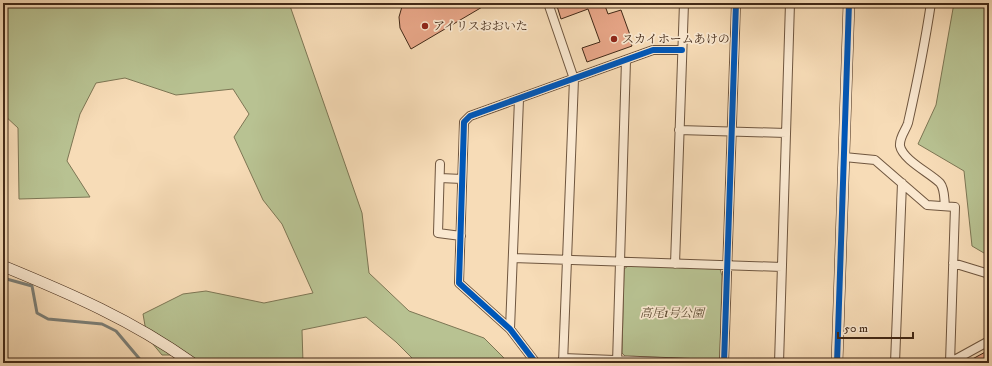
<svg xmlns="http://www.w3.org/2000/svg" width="992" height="366" font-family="'IM FELL DW Pica','Noto Serif JP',serif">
  <rect width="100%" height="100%" fill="#f7dcb7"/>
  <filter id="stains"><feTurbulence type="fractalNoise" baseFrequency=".005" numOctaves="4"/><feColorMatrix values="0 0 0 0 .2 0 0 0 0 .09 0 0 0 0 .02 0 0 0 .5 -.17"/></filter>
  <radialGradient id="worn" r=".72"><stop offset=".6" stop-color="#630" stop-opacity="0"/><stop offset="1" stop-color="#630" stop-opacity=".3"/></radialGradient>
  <path fill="#b8c292" stroke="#7d7654" d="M 3,3 L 289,3 L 362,213 L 369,273 L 409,311 L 484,338 L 509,363 L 417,363 L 396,342 L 366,317 L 302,330 L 303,363 L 178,363 L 172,355 L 162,355 L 147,337 L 143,314 L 183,294 L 206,291 L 264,303 L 313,293 L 282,224 L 263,200 L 234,137 L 249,114 L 233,89 L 176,95 L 125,78 L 96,83 L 80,114 L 67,161 L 90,197 L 19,199 L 18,128 L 3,114 Z
    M 954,3 L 989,3 L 989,256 L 972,246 L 964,171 L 918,144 L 936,105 Z
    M 628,266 L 720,269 L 722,276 L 720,358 L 718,360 L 625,356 L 622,353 L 624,269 Z"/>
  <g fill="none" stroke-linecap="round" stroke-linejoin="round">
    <path stroke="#7b7f78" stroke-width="3" d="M 3,278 L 32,286 L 37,313 L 48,319 L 102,324 L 116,331 L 143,363"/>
  </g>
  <path fill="#e9a789" stroke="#422917" d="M 403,3 L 445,4 L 447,3 L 489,3 L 411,49 L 400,28 L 399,17 Z
    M 556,3 L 604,3 L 608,14 L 621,10 L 630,35 L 628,36 L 632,46 L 587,62 L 582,48 L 600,42 L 588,9 L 561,19 Z
    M 989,350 L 989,363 L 965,363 Z"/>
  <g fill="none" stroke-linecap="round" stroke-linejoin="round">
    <defs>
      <path id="street" d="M 548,3 L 574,79 L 563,363
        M 931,3 C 925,43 917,83 908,123 C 906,130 899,137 900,146 C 903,160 930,173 940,183 C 945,189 944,199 945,206
        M 679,130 L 786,133
        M 844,157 L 875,160 L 927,205 L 955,207 L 950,363
        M 440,164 L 438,233 L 461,236
        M 440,178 L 462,179
        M 513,258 L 782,267
        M 953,263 L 989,274
        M 675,264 L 684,3
        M 510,329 L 519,99
        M 563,358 L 691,363
        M 536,363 L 510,329 L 459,283 L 464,122 L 470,116 L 653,50 L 682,50
        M 617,363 L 626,60
        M 724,363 L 736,3
        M 779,363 L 790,3
        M 895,363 L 902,183
        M 949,363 L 989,341"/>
      <path id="secondary" d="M 3,266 C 71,294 132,320 192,363
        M 837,363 L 849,3"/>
    </defs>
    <use href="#street" stroke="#6f563f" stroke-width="10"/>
    <use href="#secondary" stroke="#422917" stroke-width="12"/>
    <use href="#street" stroke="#fae8d0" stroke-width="8"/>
    <use href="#secondary" stroke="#fae8d0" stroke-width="11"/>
    <defs>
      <path id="cycleway" d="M 536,363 L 510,329 L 459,283 L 464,122 L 470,116 L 653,50 L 682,50
        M 724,363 L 736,3
        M 837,363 L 849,3"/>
    </defs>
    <use href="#cycleway" stroke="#fae8d0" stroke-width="8"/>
    <use href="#cycleway" stroke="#0057b8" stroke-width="6"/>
  </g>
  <g fill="#8f2418" stroke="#fae8d0" stroke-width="1.5">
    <circle cx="425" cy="26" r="4"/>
    <circle cx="614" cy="39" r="4"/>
  </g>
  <g text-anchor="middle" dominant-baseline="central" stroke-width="3.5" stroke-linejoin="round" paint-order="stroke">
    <g font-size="12" fill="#422917" stroke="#fae8d0" text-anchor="start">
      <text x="433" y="26">アイリスおおいた</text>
      <text x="622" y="39">スカイホームあけの</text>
    </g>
    <g font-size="12" font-style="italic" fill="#604f36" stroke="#fae8d0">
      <text x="672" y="313">高尾1号公園</text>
    </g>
  </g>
  <rect width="992" height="366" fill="none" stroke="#f7dcb7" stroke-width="16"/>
  <rect x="4" y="4" width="984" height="358" fill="none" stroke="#422917" stroke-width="2"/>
  <rect x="8" y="8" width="976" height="350" fill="none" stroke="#422917"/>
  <path d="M838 332v6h75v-6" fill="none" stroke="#422917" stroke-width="2"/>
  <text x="844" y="332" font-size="12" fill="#422917" stroke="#fae8d0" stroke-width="3" paint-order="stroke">50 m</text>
  <rect width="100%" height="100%" filter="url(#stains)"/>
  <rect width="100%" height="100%" fill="url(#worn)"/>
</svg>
